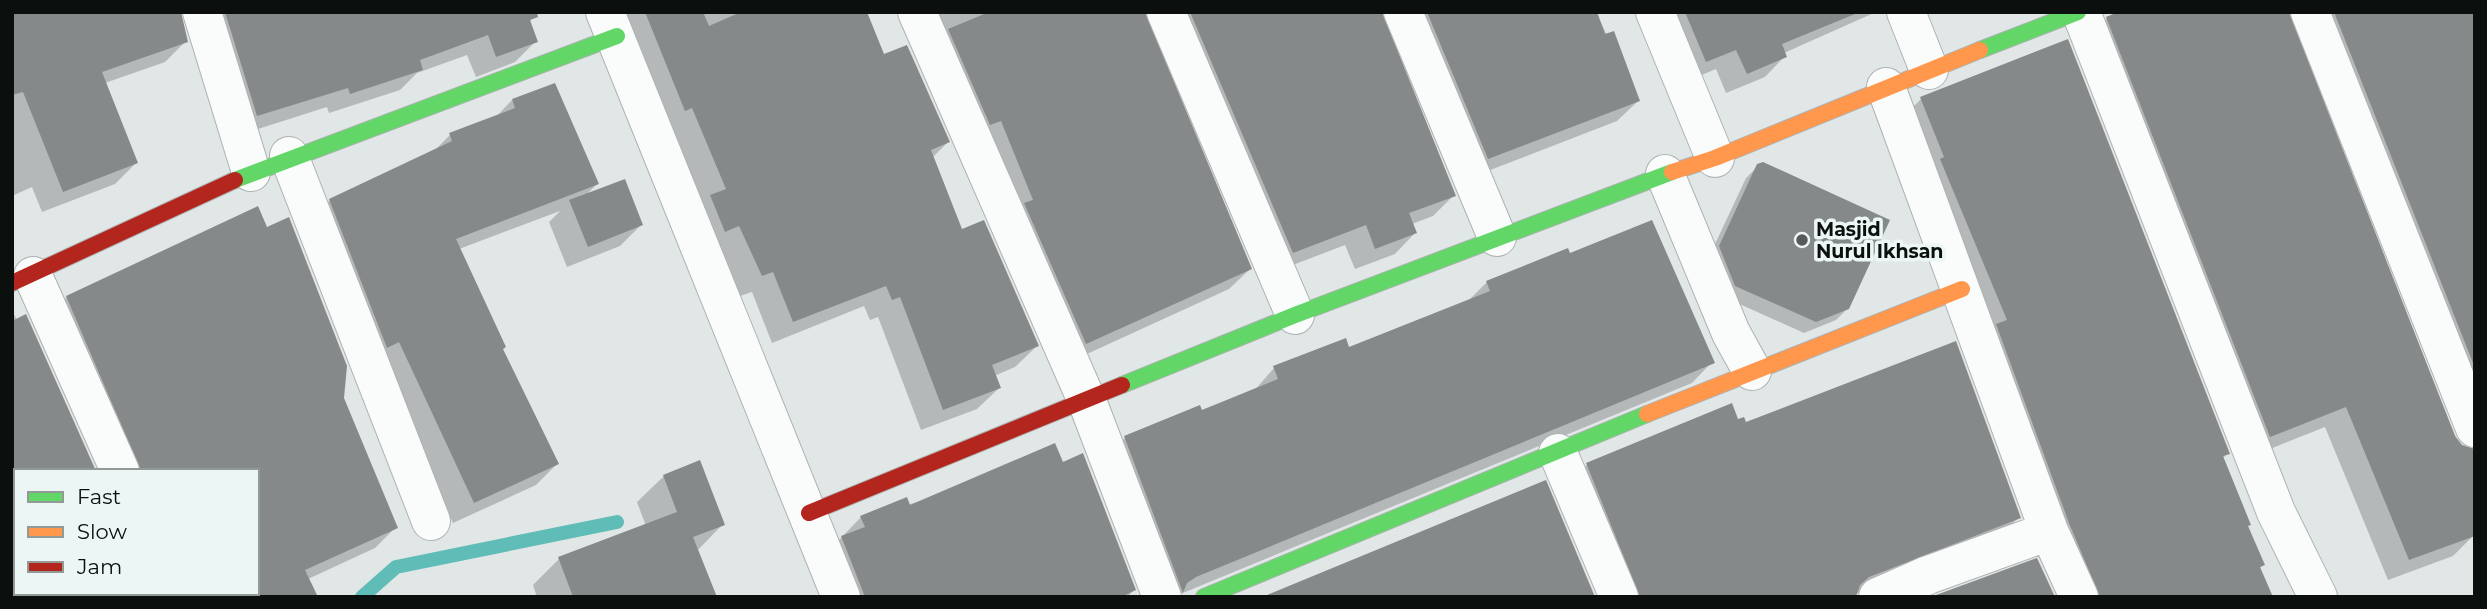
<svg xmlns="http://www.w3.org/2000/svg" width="2487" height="609" font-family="Montserrat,sans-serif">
  <rect width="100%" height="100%" fill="#e1e6e6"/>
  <path fill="#0003" d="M 12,12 L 186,41 L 165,62 L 105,83 L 136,163 L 115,184 L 42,212 L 32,187 L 12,196 Z
    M 188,12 L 532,12 L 534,17 L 529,22 L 536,41 L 515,62 L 476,77 L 467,55 L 417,73 L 400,90 L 329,113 L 327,107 L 236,136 Z
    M 615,12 L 865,12 L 883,57 L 948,142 L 932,158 L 961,231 L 1037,346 L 1015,367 L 994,376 L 999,388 L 977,409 L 921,430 L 878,317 L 870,320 L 864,306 L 772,343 L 752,292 L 740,296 Z
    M 938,12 L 1143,12 L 1250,269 L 1229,289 L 1065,364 Z
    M 1152,12 L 1380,12 L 1454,195 L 1433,216 L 1412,224 L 1415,233 L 1395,254 L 1355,269 L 1345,245 L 1272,273 Z
    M 1389,12 L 1596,12 L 1638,101 L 1617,121 L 1467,179 Z
    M 1656,12 L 1876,12 L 1784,53 L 1785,56 L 1765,77 L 1726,93 L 1716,69 L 1685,82 Z
    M 2296,12 L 2475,12 L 2475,444 Z
    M 2107,18 L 2288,21 L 2458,443 L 2474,535 L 2453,556 L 2388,580 L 2325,427 L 2250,457 L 2087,39 Z
    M 1921,99 L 2228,453 L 2222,459 L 2263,565 L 2259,569 L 2271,597 L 2073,597 L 1901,119 Z
    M 512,100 L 597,184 L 586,195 L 641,225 L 620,246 L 567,267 L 549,222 L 560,211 L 459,249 L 501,349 L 557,464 L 536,485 L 453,523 L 309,221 L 330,200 L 432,153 L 450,135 L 495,118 Z
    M 1758,166 L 1848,308 L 1836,320 L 1804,333 L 1724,297 L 1708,259 L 1746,178 Z
    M 1569,255 L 1712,362 L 1692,383 L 1178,595 L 1104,459 L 1125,438 L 1254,391 L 1274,368 L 1348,349 L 1467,302 L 1487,282 Z
    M 67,297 L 342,399 L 396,527 L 375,548 L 308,579 L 306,597 L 166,597 L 162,593 L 257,593 L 257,471 L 114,471 L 46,318 Z
    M 12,310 L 17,320 L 16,593 L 153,593 L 153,597 L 12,597 Z
    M 1738,421 L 1745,424 L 2019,517 L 1998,538 L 1855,594 L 1613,597 L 1566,485 L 1587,465 Z
    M 1062,464 L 1134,590 L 1127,597 L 837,597 L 822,558 L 861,517 Z
    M 664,476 L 723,524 L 697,551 L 715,597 L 537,597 L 533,585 L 559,559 L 646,526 L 637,502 Z"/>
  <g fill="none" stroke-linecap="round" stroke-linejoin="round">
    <path stroke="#5fbcb6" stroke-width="14" d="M 362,597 L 396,567 L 617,522"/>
  </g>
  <path fill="#858989" d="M 12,12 L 181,12 L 188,42 L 102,72 L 138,163 L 63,192 L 23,92 L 12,95 Z
    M 225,12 L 537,12 L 538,17 L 530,20 L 538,42 L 496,57 L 488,35 L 420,60 L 423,70 L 350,94 L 348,88 L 257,116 Z
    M 645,12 L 703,12 L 709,26 L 741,12 L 867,12 L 884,54 L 907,45 L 950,142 L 931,150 L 962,229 L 984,220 L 1039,346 L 992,365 L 1001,388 L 943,410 L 900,297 L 892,300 L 886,286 L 793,322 L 773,272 L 762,276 L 739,226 L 725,232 L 710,195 L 726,189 L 692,108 L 685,111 Z
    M 989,12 L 1145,12 L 1252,269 L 1086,344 L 1024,203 L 1033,200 L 1001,121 L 990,125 L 948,29 Z
    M 1190,12 L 1382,12 L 1456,196 L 1409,213 L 1417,233 L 1375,249 L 1366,225 L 1293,253 Z
    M 1427,12 L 1597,12 L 1605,34 L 1614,31 L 1640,101 L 1488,159 Z
    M 1685,12 L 1855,12 L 1855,14 L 1782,44 L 1787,57 L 1747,74 L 1736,50 L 1706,62 Z
    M 2118,12 L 2289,12 L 2455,436 L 2462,445 L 2475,449 L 2475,536 L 2409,560 L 2346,407 L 2270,437 L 2106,17 Z
    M 2334,12 L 2475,12 L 2475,368 Z
    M 2068,39 L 2230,454 L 2223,456 L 2251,525 L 2248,526 L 2265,565 L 2260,567 L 2273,597 L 2100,597 L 2069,523 L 1996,324 L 2007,320 L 1940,159 L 1944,157 L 1920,97 Z
    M 555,83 L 599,184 L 456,239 L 506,347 L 503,349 L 559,464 L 474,503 L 399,342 L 387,348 L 329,199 L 452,141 L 449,133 L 515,108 L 512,99 Z
    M 1763,162 L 1890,220 L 1849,309 L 1816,322 L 1735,286 L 1719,246 L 1757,164 Z
    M 625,179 L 643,225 L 588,247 L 569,200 Z
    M 258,206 L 267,227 L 289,217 L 347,366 L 344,398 L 398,528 L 305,570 L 318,597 L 257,597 L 257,471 L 141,471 L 66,296 Z
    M 1652,220 L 1715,363 L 1196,577 L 1187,583 L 1183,593 L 1124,436 L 1200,405 L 1202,410 L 1278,379 L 1273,366 L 1346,338 L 1349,347 L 1490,291 L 1486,281 L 1568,248 L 1570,253 Z
    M 26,314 L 96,471 L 12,471 L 12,321 Z
    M 1956,341 L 2021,518 L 1869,577 L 1860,585 L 1856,597 L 1640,597 L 1586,463 L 1732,403 L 1738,419 L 1744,417 L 1746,422 Z
    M 1055,443 L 1063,462 L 1083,453 L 1136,590 L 1121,597 L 865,597 L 841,536 L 865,527 L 860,516 L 907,497 L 910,505 Z
    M 700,460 L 725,525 L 693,537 L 717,597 L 573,597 L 558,557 L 677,512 L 663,475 Z
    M 1546,480 L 1595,597 L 1262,597 Z
    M 2037,558 L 2055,597 L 1933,597 L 1936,595 Z"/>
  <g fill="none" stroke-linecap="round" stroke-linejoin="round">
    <defs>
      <path id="street" d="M 202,12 L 251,172
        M 605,12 L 841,597
        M 917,12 L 1087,401 L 1162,597
        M 1166,12 L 1295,315
        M 1403,12 L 1497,237
        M 1655,12 L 1715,158
        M 1906,12 L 1929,70
        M 2081,12 L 2276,512 L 2318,597
        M 2310,12 L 2475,428
        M 1886,87 L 2049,531 L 2079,597
        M 289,156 L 431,521
        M 1665,174 L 1731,333 L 1752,371
        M 33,276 L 120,471
        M 1558,453 L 1619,597
        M 175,593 L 176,597
        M 1878,597 L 1928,575 L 2049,531"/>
      <path id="fast" d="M 1980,50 L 2078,12
        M 235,180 L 617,36
        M 1122,385 L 1295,315 L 1672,172
        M 1204,597 L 1647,414"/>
      <path id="slow" d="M 1672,172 L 1715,158 L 1980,50
        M 1647,414 L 1962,289"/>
      <path id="jam" d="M 12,283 L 235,180
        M 809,513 L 1122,385"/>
    </defs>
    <use href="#street" stroke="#aeb2b2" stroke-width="40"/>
    <use href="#fast" stroke="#aeb2b2" stroke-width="18"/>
    <use href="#slow" stroke="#aeb2b2" stroke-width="18"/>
    <use href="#jam" stroke="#aeb2b2" stroke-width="18"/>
    <use href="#street" stroke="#fafbfb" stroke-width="38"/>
    <use href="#fast" stroke="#63d668" stroke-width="16"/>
    <use href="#slow" stroke="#ff974d" stroke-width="16"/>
    <use href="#jam" stroke="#b3261e" stroke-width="16"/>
  </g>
  <circle fill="#565a5a" stroke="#ecf6f4" stroke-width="2.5" cx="1802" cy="240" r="7"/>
  <g text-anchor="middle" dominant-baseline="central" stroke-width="7" stroke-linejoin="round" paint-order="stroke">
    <g font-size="19" font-weight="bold" fill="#0b0f0e" stroke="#ecf6f4" text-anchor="start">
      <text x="1816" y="229">Masjid<tspan x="1816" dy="22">Nurul Ikhsan</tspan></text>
    </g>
  </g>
  <rect width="2487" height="609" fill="none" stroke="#0b0f0e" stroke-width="28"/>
  <rect x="14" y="469" width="245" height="126" fill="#ecf6f4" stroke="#929a98" stroke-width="2"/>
  <rect x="28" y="492" width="35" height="10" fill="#63d668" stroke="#929a98" stroke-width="2"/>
  <text x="77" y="504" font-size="21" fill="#0b0f0e">Fast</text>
  <rect x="28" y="527" width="35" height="10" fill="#ff974d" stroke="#929a98" stroke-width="2"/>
  <text x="77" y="539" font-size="21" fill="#0b0f0e">Slow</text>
  <rect x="28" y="562" width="35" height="10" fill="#b3261e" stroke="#929a98" stroke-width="2"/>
  <text x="77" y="574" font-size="21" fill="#0b0f0e">Jam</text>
</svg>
